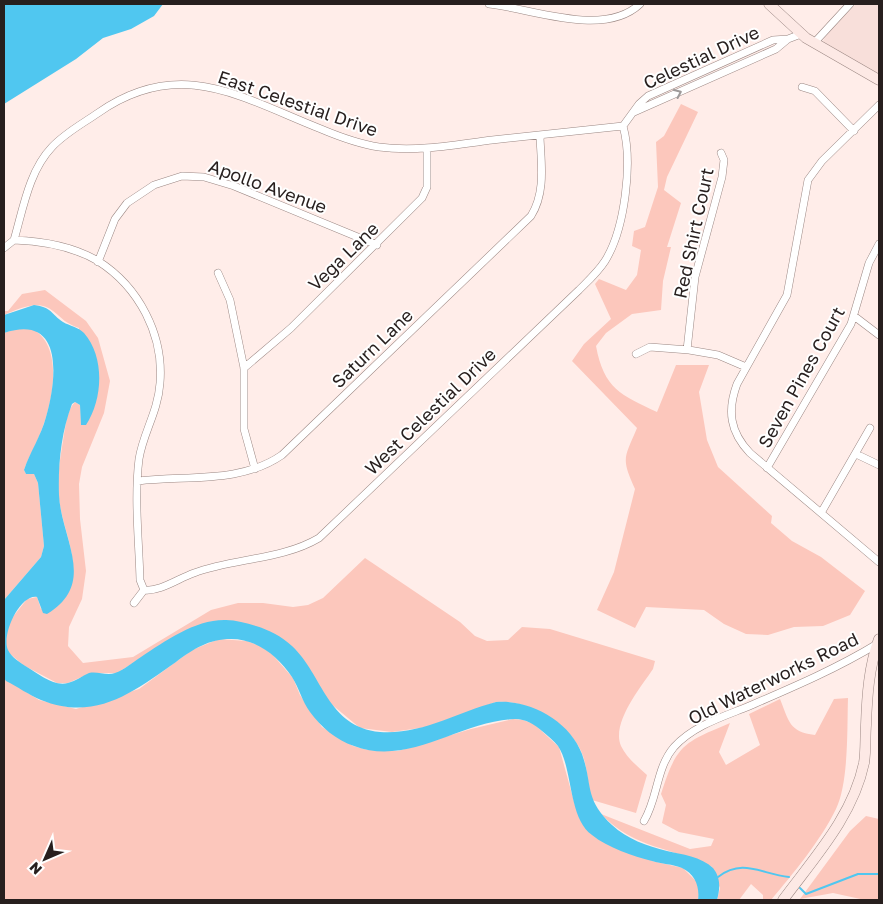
<svg xmlns="http://www.w3.org/2000/svg" width="883" height="904" font-family="'Golos Text',sans-serif">
  <rect width="100%" height="100%" fill="#ffede9"/>
  <path fill="#f8dfda" d="M 856,4 L 879,4 L 879,74 L 826,46 L 823,41 L 827,33 Z"/>
  <path fill="#fcc7bc" d="M 681,104 L 698,112 L 667,177 L 664,190 L 681,203 L 667,247 L 671,247 L 663,281 L 661,310 L 632,314 L 606,333 L 596,346 C 604,389 621,395 657,412 L 676,365 L 709,365 L 699,392 L 707,440 L 718,467 L 772,516 L 771,523 L 792,541 L 821,557 L 865,591 L 850,615 L 823,626 L 794,627 L 768,635 L 746,634 L 724,624 L 704,610 L 646,607 L 635,628 L 597,610 L 614,572 L 635,489 C 621,458 624,459 637,428 L 572,361 L 584,344 L 611,319 L 595,284 L 599,279 L 626,290 L 637,275 L 641,250 L 632,246 L 634,231 L 645,227 L 658,187 L 656,142 L 664,136 Z
    M 45,290 L 86,321 L 98,338 L 110,381 L 104,413 L 82,467 L 79,484 L 80,519 L 86,571 L 82,599 L 69,627 L 68,646 L 83,663 L 133,657 L 211,610 L 238,603 L 263,603 L 293,607 L 308,605 L 323,598 L 365,558 L 460,622 L 475,636 L 487,641 L 508,640 L 522,627 L 550,629 L 655,661 L 653,669 C 641,687 611,723 621,746 C 627,758 637,766 647,775 L 636,813 L 592,800 C 587,784 588,766 581,751 C 568,723 527,699 496,702 L 427,727 L 392,732 L 360,728 L 330,703 L 318,686 L 226,620 L 210,622 L 181,633 L 117,673 L 91,673 L 68,683 L 57,683 L 23,665 L 8,652 L 5,644 L 6,632 L 12,618 L 27,599 L 37,597 L 41,609 L 64,599 C 84,563 64,537 59,499 C 56,478 61,455 64,434 C 66,424 67,410 75,402 L 80,405 L 81,425 L 79,328 C 65,323 63,319 53,311 C 38,299 19,309 4,315 L 4,311 L 8,311 L 22,294 Z
    M 31,328 C 66,346 52,405 40,434 C 35,447 28,458 24,470 L 26,474 L 34,474 L 38,483 L 44,546 L 41,557 L 4,600 L 4,333 L 16,329 Z
    M 219,639 L 247,641 L 260,646 L 271,653 L 293,678 L 300,695 L 322,727 L 353,746 L 368,750 L 398,751 L 471,729 L 513,719 L 523,720 L 534,724 L 559,747 L 575,805 L 652,861 L 683,868 L 697,882 L 700,891 L 698,900 L 4,900 L 4,678 L 39,700 L 76,709 L 139,689 L 192,650 Z
    M 848,698 C 847,727 849,782 836,809 C 821,840 793,874 771,900 L 763,900 L 763,895 L 751,884 L 739,900 L 717,900 L 720,888 L 712,867 C 670,846 636,850 601,814 L 690,849 L 711,846 L 714,839 L 679,832 L 662,823 L 666,805 L 661,794 C 677,744 683,743 730,723 L 719,752 L 726,765 L 760,745 L 749,714 L 780,699 C 789,721 789,732 815,735 L 834,699 Z
    M 866,816 L 879,819 L 879,900 L 865,900 L 833,893 L 800,899 L 850,831 Z"/>
  <path fill="#50c7f0" d="M 4,4 L 163,4 L 154,16 L 131,29 L 103,38 L 76,59 L 4,104 Z
    M 34,305 C 52,307 51,314 63,322 C 70,326 78,327 84,333 C 105,357 103,399 86,425 L 81,425 L 80,405 L 75,402 L 72,404 C 61,433 58,465 59,495 C 61,539 98,583 47,614 L 43,613 L 37,597 C 20,594 1,635 8,650 C 11,657 21,663 27,667 C 39,674 54,687 68,683 C 76,681 82,676 89,673 C 97,671 107,676 115,673 C 124,670 133,662 141,657 C 165,641 196,619 226,620 C 236,620 246,623 256,626 C 269,630 281,636 292,646 C 323,675 327,727 380,732 C 422,735 457,712 496,702 C 529,699 570,721 582,754 C 593,785 584,799 612,825 C 627,839 647,846 667,851 C 681,854 702,857 713,868 C 721,878 720,889 717,900 L 698,900 C 700,887 695,874 682,868 C 673,864 661,864 652,861 C 633,856 608,848 592,835 C 568,818 573,768 558,746 C 554,741 548,736 542,731 C 534,724 526,719 515,719 C 460,721 409,767 354,746 C 336,740 321,727 310,712 C 302,701 299,688 292,677 C 278,656 257,639 231,639 C 209,639 193,649 176,662 C 133,692 96,722 41,700 C 29,695 18,687 6,681 L 4,678 L 4,600 L 41,557 L 44,546 L 38,483 L 34,474 L 26,474 L 24,470 C 30,452 41,436 46,417 C 57,379 64,313 4,333 L 4,315 Z"/>
  <g fill="none" stroke-linecap="round" stroke-linejoin="round">
    <path stroke="#50c7f0" stroke-width="2" d="M 718,877 C 743,858 761,874 789,877
      M 800,888 L 806,894 L 858,874 L 879,874"/>
    <defs>
      <path id="street" d="M 489,4 C 533,9 604,38 640,4
        M 814,43 L 850,4
        M 802,87 L 815,91 L 854,131
        M 879,105 L 822,161 L 808,180 L 787,295 L 737,384 C 727,411 730,432 750,453 L 879,562
        M 634,112 L 776,49 L 788,39 L 801,34
        M 623,126 L 639,104 L 648,96 L 773,40 L 788,39
        M 14,240 C 23,209 29,171 52,147 C 65,133 82,124 98,113 C 180,56 240,97 321,129 C 340,137 359,144 379,147 C 416,152 455,145 492,140 C 535,135 579,131 623,126
        M 4,248 L 14,240 C 42,241 74,247 98,261 C 139,287 164,335 160,383 C 158,412 143,433 139,459 C 134,499 139,541 140,580 L 144,590
        M 98,262 L 115,219 L 127,203 L 154,185 L 182,176 L 204,177 L 234,186 L 377,245
        M 218,273 L 230,300 L 244,368 L 244,429 L 255,469
        M 854,316 L 879,335
        M 687,350 L 695,277 L 722,177 L 724,160 L 721,153
        M 636,354 L 650,347 L 689,350 L 718,355 L 746,367
        M 244,368 L 291,328 L 422,198 L 427,187 L 427,148
        M 856,454 L 879,465
        M 767,468 L 851,324 L 869,263 L 879,244
        M 138,481 C 187,475 240,484 282,455 L 531,216 C 546,192 541,163 540,137
        M 821,513 L 870,428
        M 144,590 C 160,592 179,578 194,573 C 234,558 282,560 319,538 L 579,290 C 588,281 598,272 605,261 C 625,229 633,162 623,126
        M 134,603 L 144,590
        M 644,821 C 658,798 656,768 674,747 C 693,726 722,717 747,707 C 791,688 836,669 877,644"/>
      <path id="secondary" d="M 769,4 L 806,38 L 879,80
        M 783,900 C 814,858 853,816 864,763 C 866,751 865,738 866,725 C 867,696 869,666 879,639"/>
    </defs>
    <use href="#street" stroke="#9b8783" stroke-width="8"/>
    <use href="#secondary" stroke="#9b8783" stroke-width="11"/>
    <use href="#street" stroke="#fff" stroke-width="7"/>
    <use href="#secondary" stroke="#fde9e5" stroke-width="10"/>
  </g>
  <defs><path id="oneway-chevron" d="M-2-3.5L2.5 0L-2 3.5" fill="none" stroke-width="1.6" stroke-linecap="round" stroke-linejoin="round" transform="scale(1.25)"/></defs>
  <use stroke="#9e9a9a" href="#oneway-chevron" transform="translate(678 93) rotate(-25)"/>
  <g text-anchor="middle" dominant-baseline="central" stroke-width="4" stroke-linejoin="round" paint-order="stroke">
    <g font-size="18" fill="#271f1e" stroke="#fff">
      <text transform="translate(701 57) rotate(-25)">Celestial Drive</text>
      <text transform="translate(298 103) rotate(19)">East Celestial Drive</text>
      <text transform="translate(268 186) rotate(20)">Apollo Avenue</text>
      <text transform="translate(693 233) rotate(-78)">Red Shirt Court</text>
      <text transform="translate(343 256) rotate(-44)">Vega Lane</text>
      <text transform="translate(372 348) rotate(-44)">Saturn Lane</text>
      <text transform="translate(801 377) rotate(-61)">Seven Pines Court</text>
      <text transform="translate(430 411) rotate(-44)">West Celestial Drive</text>
      <text transform="translate(773 678) rotate(-26)">Old Waterworks Road</text>
    </g>
  </g>
  <rect width="883" height="904" fill="none" stroke="#271f1e" stroke-width="10"/>
  <g transform="translate(45 859) rotate(225)" stroke="#ffffff" stroke-width="4" paint-order="stroke">
  <path d="M0-4L9 19L0 12L-9 19Z" fill="#271f1e"/>
  <text y="-8" font-size="14" font-weight="bold" text-anchor="middle" fill="#271f1e">N</text>
  </g>
</svg>
